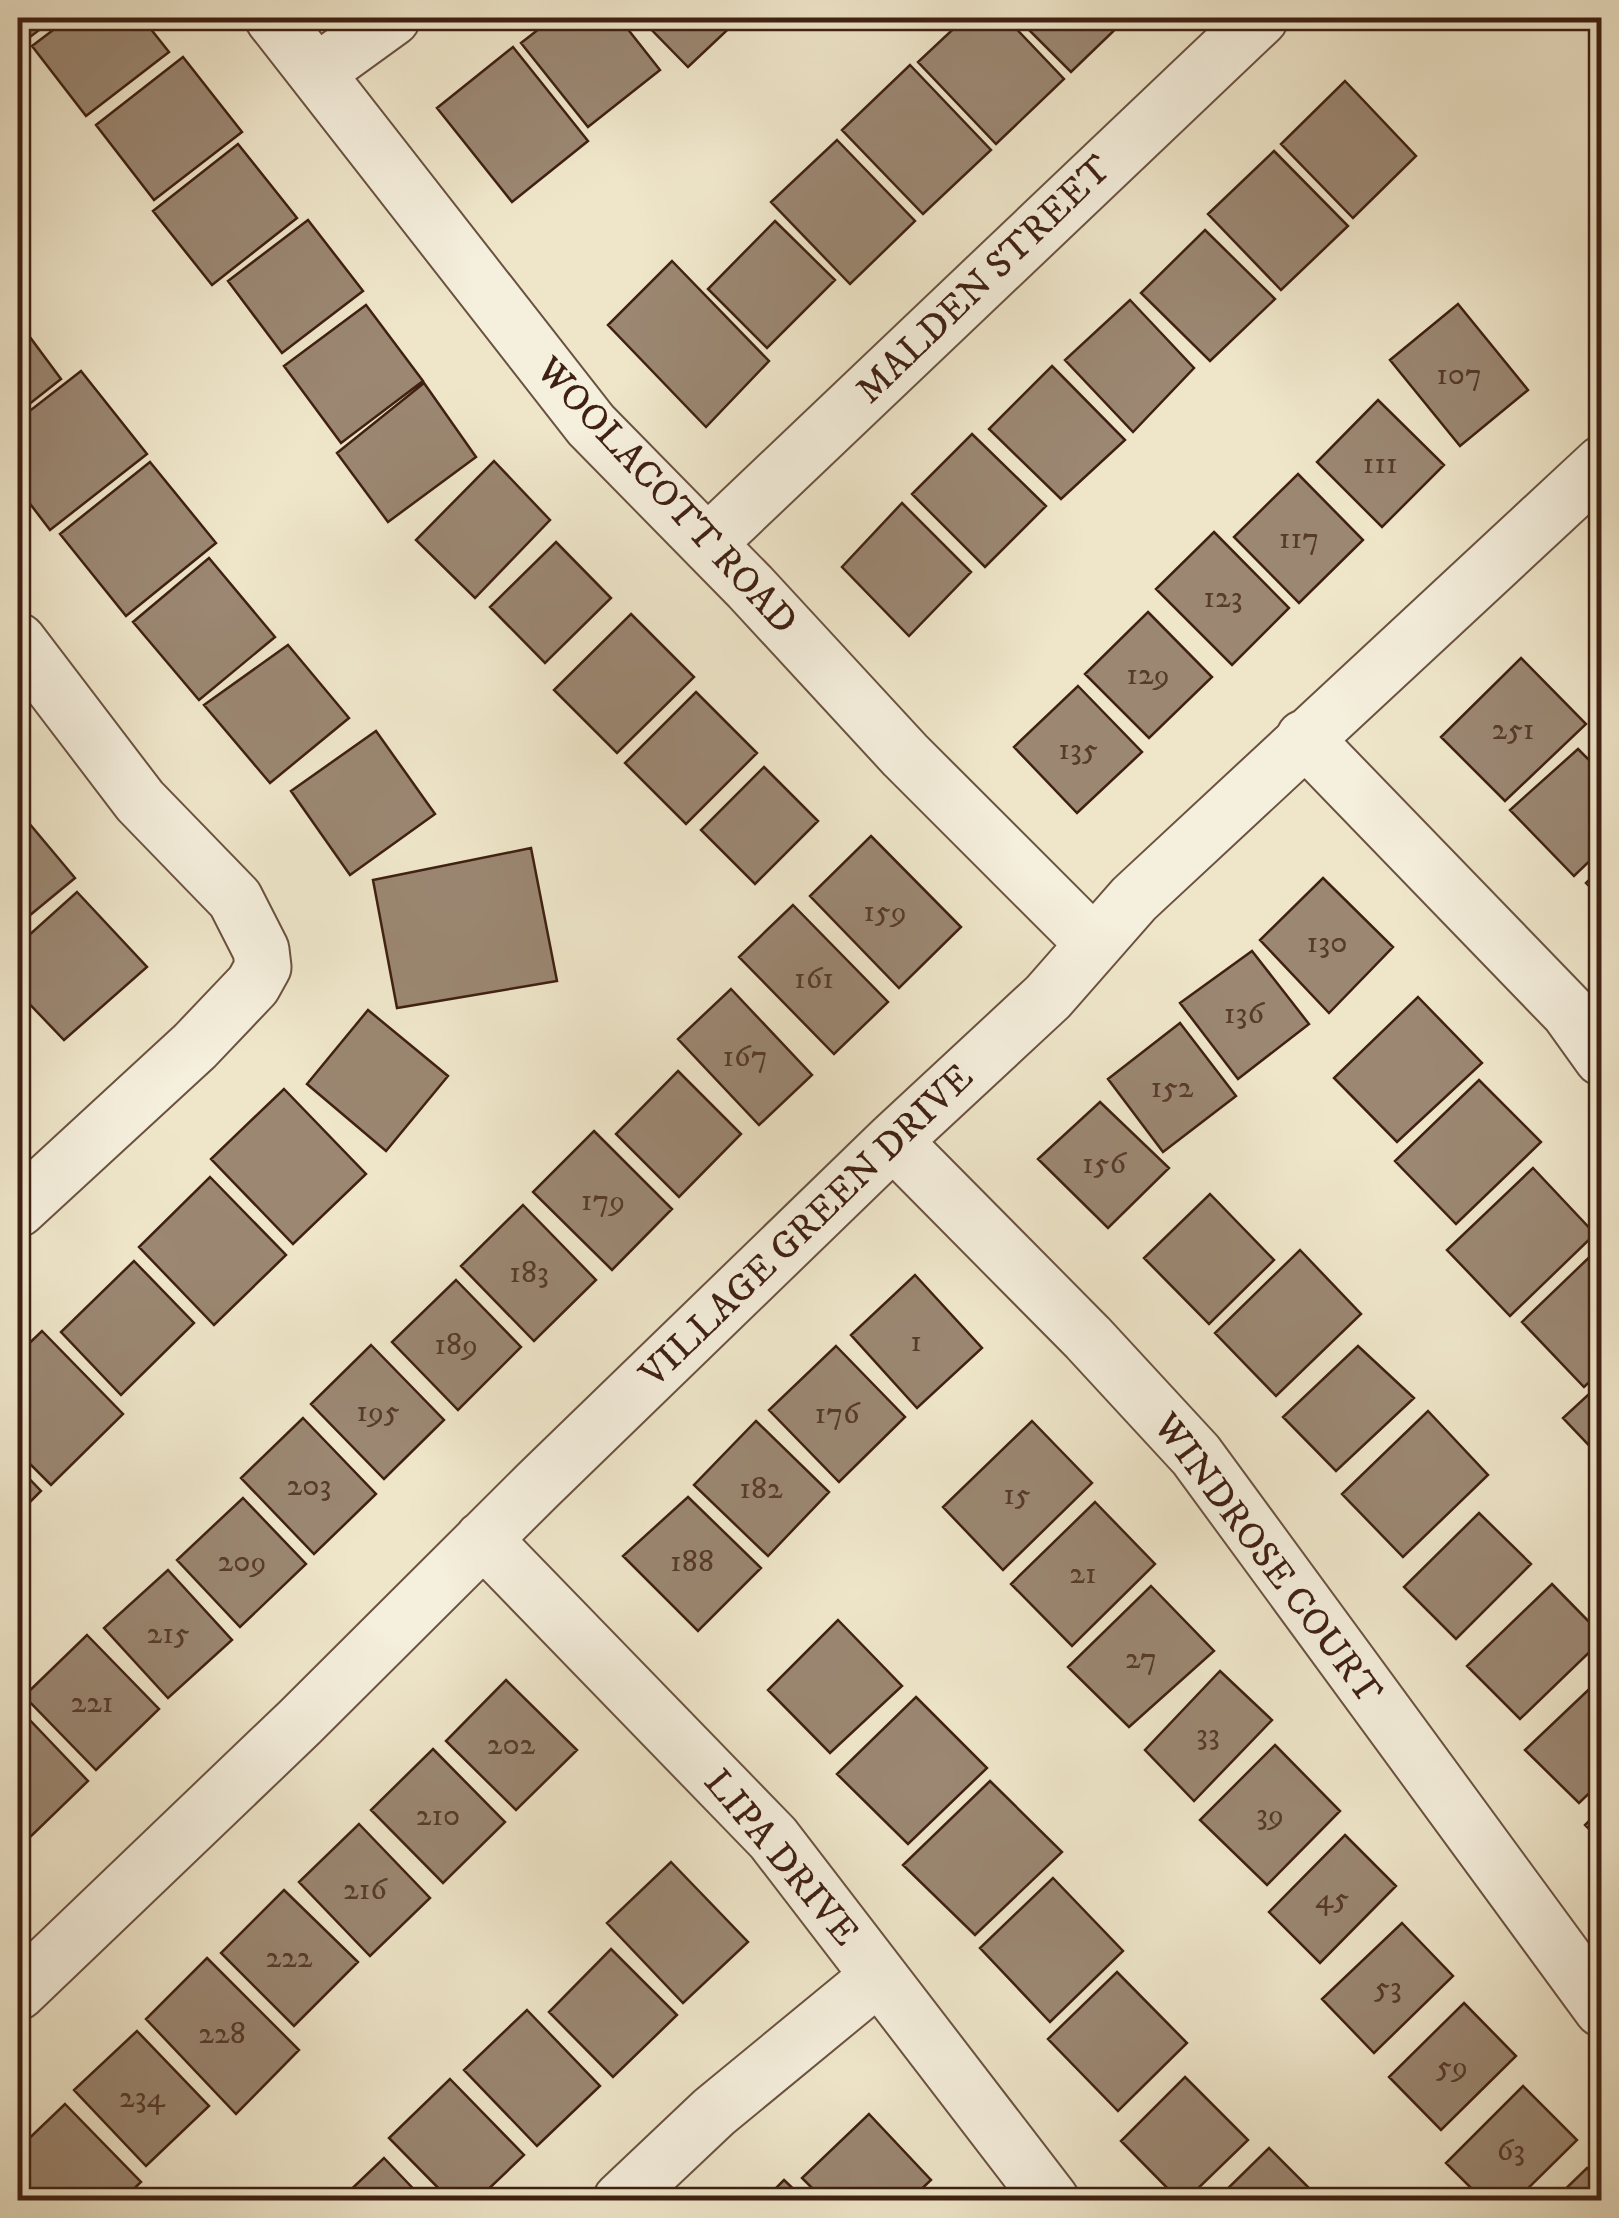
<svg xmlns="http://www.w3.org/2000/svg" width="1619" height="2218" font-family="'IM FELL DW Pica',serif">
  <rect width="100%" height="100%" fill="#efe6ca"/>
  <filter id="stains"><feTurbulence type="fractalNoise" baseFrequency=".002" numOctaves="4"/><feColorMatrix values="0 0 0 0 .2 0 0 0 0 .09 0 0 0 0 .02 0 0 0 .5 -.17"/></filter>
  <radialGradient id="worn" r=".72"><stop offset=".6" stop-color="#630" stop-opacity="0"/><stop offset="1" stop-color="#630" stop-opacity=".3"/></radialGradient>
  <path fill="#9b8772" stroke="#3f2012" stroke-width="2.5" d="M 18,18 L 55,18 L 18,46 Z
    M 69,18 L 142,18 L 169,52 L 86,116 L 32,46 Z
    M 553,18 L 619,18 L 660,70 L 588,127 L 521,43 Z
    M 640,18 L 740,18 L 688,67 Z
    M 965,18 L 1006,18 L 1064,79 L 996,144 L 918,62 Z
    M 1017,18 L 1127,18 L 1071,72 Z
    M 513,47 L 588,141 L 512,202 L 437,108 Z
    M 183,57 L 242,132 L 154,200 L 96,125 Z
    M 910,65 L 991,150 L 923,214 L 842,130 Z
    M 1345,81 L 1416,156 L 1353,218 L 1281,144 Z
    M 837,140 L 915,221 L 850,284 L 771,202 Z
    M 238,144 L 297,218 L 212,285 L 153,211 Z
    M 1274,151 L 1348,226 L 1281,290 L 1208,214 Z
    M 308,220 L 363,291 L 282,353 L 228,281 Z
    M 775,221 L 835,280 L 767,348 L 708,289 Z
    M 1205,230 L 1275,299 L 1210,361 L 1141,293 Z
    M 672,261 L 769,361 L 706,427 L 608,325 Z
    M 1130,300 L 1194,368 L 1133,432 L 1065,360 Z
    M 1458,304 L 1528,390 L 1460,446 L 1390,360 Z
    M 366,305 L 423,381 L 341,443 L 284,366 Z
    M 18,321 L 61,379 L 18,413 Z
    M 1052,366 L 1125,440 L 1061,499 L 989,429 Z
    M 81,371 L 147,454 L 50,530 L 18,488 L 18,420 Z
    M 424,383 L 476,457 L 388,522 L 337,453 Z
    M 1378,400 L 1444,465 L 1382,527 L 1317,462 Z
    M 972,434 L 1046,506 L 985,567 L 912,494 Z
    M 494,461 L 550,520 L 475,598 L 416,540 Z
    M 150,462 L 216,543 L 126,616 L 60,534 Z
    M 1298,474 L 1363,540 L 1299,603 L 1234,537 Z
    M 902,503 L 971,572 L 909,636 L 842,567 Z
    M 1214,532 L 1289,608 L 1232,665 L 1156,589 Z
    M 556,542 L 611,598 L 545,663 L 490,607 Z
    M 209,558 L 275,637 L 199,700 L 133,622 Z
    M 1148,612 L 1212,677 L 1149,738 L 1085,674 Z
    M 631,614 L 694,677 L 617,753 L 554,690 Z
    M 288,645 L 349,718 L 270,783 L 204,705 Z
    M 1521,658 L 1586,724 L 1505,801 L 1441,737 Z
    M 1078,686 L 1142,752 L 1077,813 L 1014,747 Z
    M 696,692 L 757,753 L 686,824 L 625,763 Z
    M 376,731 L 435,814 L 350,875 L 291,791 Z
    M 1578,749 L 1602,773 L 1602,849 L 1574,876 L 1510,810 Z
    M 764,767 L 818,821 L 755,884 L 701,830 Z
    M 18,810 L 75,878 L 18,925 Z
    M 871,836 L 961,927 L 899,988 L 810,896 Z
    M 531,848 L 557,981 L 397,1008 L 373,880 Z
    M 1602,867 L 1602,899 L 1586,883 Z
    M 1323,878 L 1393,947 L 1329,1013 L 1260,940 Z
    M 77,892 L 147,967 L 64,1040 L 18,992 L 18,945 Z
    M 793,905 L 888,1002 L 834,1054 L 739,957 Z
    M 1252,951 L 1309,1024 L 1238,1079 L 1180,1003 Z
    M 731,989 L 812,1075 L 759,1125 L 678,1039 Z
    M 1418,997 L 1482,1063 L 1397,1142 L 1334,1078 Z
    M 368,1010 L 448,1076 L 386,1151 L 307,1084 Z
    M 1180,1023 L 1236,1096 L 1163,1152 L 1108,1079 Z
    M 678,1071 L 741,1134 L 679,1197 L 616,1134 Z
    M 1479,1080 L 1541,1142 L 1456,1224 L 1395,1161 Z
    M 284,1089 L 366,1174 L 293,1244 L 211,1159 Z
    M 1100,1102 L 1169,1168 L 1108,1228 L 1038,1159 Z
    M 594,1131 L 672,1209 L 612,1270 L 533,1192 Z
    M 1533,1168 L 1595,1234 L 1510,1316 L 1447,1250 Z
    M 210,1177 L 286,1255 L 214,1325 L 139,1247 Z
    M 1210,1194 L 1274,1260 L 1209,1324 L 1144,1258 Z
    M 523,1205 L 596,1280 L 534,1341 L 461,1266 Z
    M 1602,1245 L 1602,1370 L 1584,1387 L 1522,1322 Z
    M 1300,1250 L 1361,1314 L 1276,1396 L 1215,1333 Z
    M 134,1261 L 194,1323 L 121,1395 L 61,1332 Z
    M 915,1275 L 982,1348 L 917,1408 L 851,1335 Z
    M 456,1280 L 521,1347 L 458,1410 L 392,1342 Z
    M 42,1331 L 123,1414 L 51,1485 L 18,1452 L 18,1354 Z
    M 371,1345 L 444,1420 L 384,1479 L 311,1404 Z
    M 836,1346 L 905,1417 L 839,1482 L 769,1410 Z
    M 1358,1346 L 1414,1398 L 1336,1471 L 1283,1417 Z
    M 1602,1382 L 1602,1459 L 1563,1418 Z
    M 1428,1411 L 1488,1475 L 1403,1557 L 1342,1494 Z
    M 303,1418 L 376,1494 L 314,1554 L 241,1478 Z
    M 756,1421 L 829,1492 L 768,1556 L 694,1485 Z
    M 1032,1421 L 1092,1483 L 1003,1570 L 943,1507 Z
    M 18,1467 L 41,1491 L 18,1514 Z
    M 688,1497 L 761,1568 L 698,1631 L 623,1556 Z
    M 243,1498 L 306,1564 L 240,1627 L 177,1560 Z
    M 1095,1502 L 1155,1564 L 1072,1646 L 1011,1584 Z
    M 1479,1513 L 1531,1564 L 1456,1639 L 1404,1587 Z
    M 168,1570 L 232,1640 L 168,1698 L 104,1628 Z
    M 1552,1584 L 1602,1635 L 1602,1640 L 1520,1719 L 1467,1666 Z
    M 1151,1586 L 1214,1651 L 1129,1727 L 1068,1667 Z
    M 838,1620 L 902,1686 L 830,1753 L 768,1690 Z
    M 87,1635 L 159,1709 L 96,1770 L 24,1696 Z
    M 1220,1671 L 1272,1720 L 1194,1801 L 1145,1750 Z
    M 1602,1677 L 1602,1781 L 1579,1803 L 1525,1750 Z
    M 506,1680 L 577,1750 L 516,1810 L 446,1741 Z
    M 916,1697 L 987,1768 L 908,1844 L 837,1774 Z
    M 26,1716 L 88,1781 L 25,1842 L 18,1835 L 18,1724 Z
    M 1275,1745 L 1340,1811 L 1267,1885 L 1200,1820 Z
    M 433,1749 L 505,1822 L 443,1883 L 371,1810 Z
    M 990,1781 L 1062,1852 L 975,1935 L 903,1865 Z
    M 1602,1808 L 1602,1842 L 1585,1825 Z
    M 359,1824 L 430,1898 L 370,1956 L 299,1882 Z
    M 1345,1835 L 1396,1886 L 1320,1963 L 1269,1912 Z
    M 671,1862 L 748,1942 L 683,2003 L 607,1923 Z
    M 1053,1878 L 1123,1951 L 1050,2022 L 980,1948 Z
    M 284,1890 L 358,1962 L 294,2026 L 221,1953 Z
    M 1402,1923 L 1453,1976 L 1374,2053 L 1322,1999 Z
    M 611,1949 L 677,2015 L 613,2077 L 549,2012 Z
    M 207,1958 L 299,2050 L 236,2114 L 146,2019 Z
    M 1117,1972 L 1187,2043 L 1118,2111 L 1048,2039 Z
    M 1464,2003 L 1516,2056 L 1441,2130 L 1389,2077 Z
    M 527,2010 L 600,2086 L 537,2146 L 464,2070 Z
    M 137,2031 L 209,2106 L 146,2166 L 74,2090 Z
    M 1185,2077 L 1248,2140 L 1186,2200 L 1179,2200 L 1121,2141 Z
    M 450,2079 L 524,2155 L 477,2200 L 450,2200 L 389,2138 Z
    M 1523,2086 L 1577,2140 L 1516,2200 L 1483,2200 L 1446,2163 Z
    M 65,2104 L 141,2182 L 122,2200 L 34,2200 L 18,2183 L 18,2149 Z
    M 869,2114 L 931,2180 L 910,2200 L 824,2200 L 802,2178 Z
    M 1269,2148 L 1321,2200 L 1216,2200 Z
    M 384,2158 L 424,2200 L 340,2200 Z
    M 1587,2168 L 1602,2183 L 1602,2200 L 1554,2200 Z
    M 784,2180 L 805,2200 L 764,2200 Z"/>
  <g fill="none" stroke-linecap="round" stroke-linejoin="round">
    <defs>
      <path id="minor" d="M 273,18 L 591,425 L 750,587 L 905,755 L 1094,944
        M 316,73 L 392,18
        M 708,543 L 1260,18
        M 18,641 L 140,801 L 235,899 L 261,950 L 263,967 L 253,985 L 195,1046 L 18,1209
        M 1304,738 L 1569,1012 L 1602,1058
        M 893,1141 L 1088,1338 L 1196,1455 L 1602,2009
        M 483,1539 L 773,1838 L 1051,2200
        M 18,1992 L 300,1722 L 538,1485 L 893,1141 L 1048,997 L 1134,899 L 1602,464
        M 621,2200 L 714,2112 L 878,1977"/>
    </defs>
    <use href="#minor" stroke="#6b5240" stroke-width="59"/>
    <use href="#minor" stroke="#f5efdd" stroke-width="55"/>
  </g>
  <g text-anchor="middle" dominant-baseline="central" stroke-width="10" stroke-linejoin="round" paint-order="stroke">
    <g font-size="32" fill="#563a2a">
      <text x="1459" y="375">107</text>
      <text x="1380" y="464">111</text>
      <text x="1299" y="539">117</text>
      <text x="1223" y="598">123</text>
      <text x="1148" y="675">129</text>
      <text x="1513" y="730">251</text>
      <text x="1078" y="750">135</text>
      <text x="885" y="912">159</text>
      <text x="1327" y="943">130</text>
      <text x="814" y="979">161</text>
      <text x="1244" y="1014">136</text>
      <text x="745" y="1057">167</text>
      <text x="1172" y="1088">152</text>
      <text x="1104" y="1164">156</text>
      <text x="603" y="1201">179</text>
      <text x="529" y="1273">183</text>
      <text x="916" y="1342">1</text>
      <text x="456" y="1345">189</text>
      <text x="378" y="1412">195</text>
      <text x="837" y="1414">176</text>
      <text x="309" y="1486">203</text>
      <text x="761" y="1489">182</text>
      <text x="1017" y="1495">15</text>
      <text x="242" y="1562">209</text>
      <text x="692" y="1562">188</text>
      <text x="1083" y="1574">21</text>
      <text x="168" y="1634">215</text>
      <text x="1141" y="1659">27</text>
      <text x="92" y="1703">221</text>
      <text x="1208" y="1735">33</text>
      <text x="511" y="1745">202</text>
      <text x="1270" y="1815">39</text>
      <text x="438" y="1816">210</text>
      <text x="365" y="1890">216</text>
      <text x="1332" y="1899">45</text>
      <text x="289" y="1958">222</text>
      <text x="1388" y="1988">53</text>
      <text x="222" y="2034">228</text>
      <text x="1452" y="2067">59</text>
      <text x="142" y="2098">234</text>
      <text x="1511" y="2151">63</text>
    </g>
    <g font-size="38" fill="#3f2012" stroke="#f5efdd">
      <text transform="translate(984 280) rotate(-44)">MALDEN STREET</text>
      <text transform="translate(666 496) rotate(47)">WOOLACOTT ROAD</text>
      <text transform="translate(807 1226) rotate(-44)">VILLAGE GREEN DRIVE</text>
      <text transform="translate(1267 1559) rotate(53)">WINDROSE COURT</text>
      <text transform="translate(781 1858) rotate(50)">LIPA DRIVE</text>
    </g>
  </g>
  <rect width="1619" height="2218" fill="none" stroke="#efe6ca" stroke-width="60"/>
  <rect x="20" y="20" width="1579" height="2178" fill="none" stroke="#3f2012" stroke-width="5"/>
  <rect x="30" y="30" width="1559" height="2158" fill="none" stroke="#3f2012" stroke-width="2.5"/>
  <rect width="100%" height="100%" filter="url(#stains)"/>
  <rect width="100%" height="100%" fill="url(#worn)"/>
</svg>
